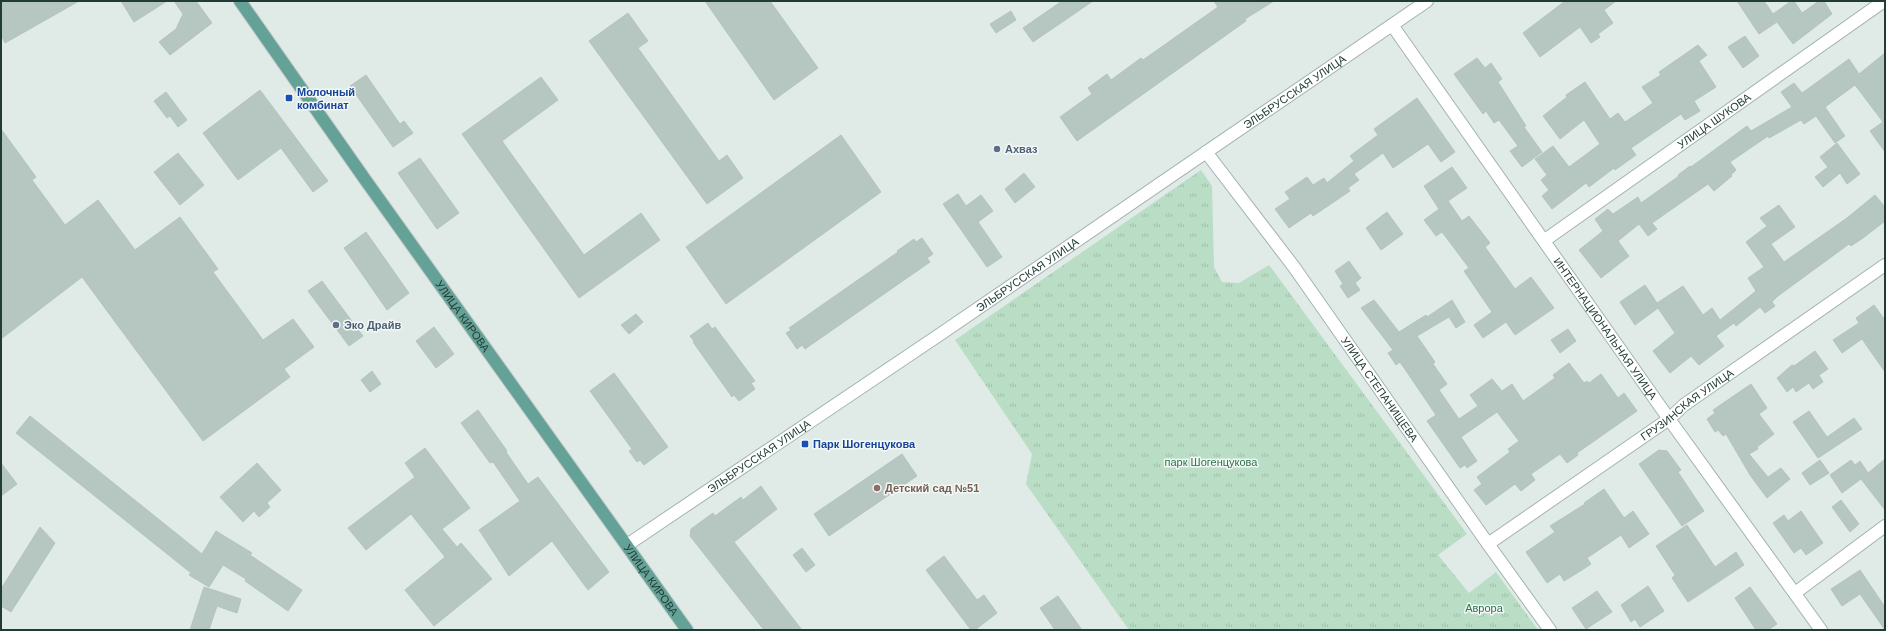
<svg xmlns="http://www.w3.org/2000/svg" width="1886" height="631" font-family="Arial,sans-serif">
  <defs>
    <pattern id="park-tufts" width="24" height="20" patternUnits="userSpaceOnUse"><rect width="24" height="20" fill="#b9ddc5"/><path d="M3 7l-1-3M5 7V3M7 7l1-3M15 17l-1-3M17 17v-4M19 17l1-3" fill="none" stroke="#9fbfaa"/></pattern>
  </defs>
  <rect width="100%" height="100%" fill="#e0ebe7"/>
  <path fill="url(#park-tufts)" d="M 1201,170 L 1212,186 L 1214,267 L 1222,282 L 1239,283 L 1269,265 L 1467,534 L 1438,555 L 1469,593 L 1496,572 L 1538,630 L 1129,630 L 1026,484 L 1032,454 L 955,340 Z"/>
  <path fill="#b6c6c0" stroke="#b3c5bf" d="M 1,1 L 79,1 L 5,43 L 1,35 Z
    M 121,1 L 167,1 L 134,22 Z
    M 174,1 L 196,1 L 212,23 L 170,55 L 159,42 L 176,29 L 183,14 Z
    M 705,1 L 770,1 L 818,68 L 774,100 Z
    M 1062,1 L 1093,1 L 1033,42 L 1023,28 Z
    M 1214,1 L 1274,1 L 1245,19 L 1246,21 L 1077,141 L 1060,117 L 1092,94 L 1088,88 L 1107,74 L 1111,80 L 1141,58 L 1143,60 L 1218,7 Z
    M 1565,1 L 1616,1 L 1604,10 L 1613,23 L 1598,34 L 1600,37 L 1591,43 L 1580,27 L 1540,57 L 1523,33 Z
    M 1737,1 L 1764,1 L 1773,14 L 1791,1 L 1794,1 L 1802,13 L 1819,1 L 1824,1 L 1832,14 L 1793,44 L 1777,22 L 1759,34 Z
    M 1011,11 L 1016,20 L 996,33 L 990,24 Z
    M 628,13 L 648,41 L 638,48 L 719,161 L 727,155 L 743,178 L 707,204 L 589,41 Z
    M 1745,36 L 1759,56 L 1743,68 L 1728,47 Z
    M 1698,45 L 1707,55 L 1699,61 L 1716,87 L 1694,101 L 1700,111 L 1685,120 L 1681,114 L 1631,148 L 1636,155 L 1615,170 L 1614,168 L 1589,187 L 1586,183 L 1552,209 L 1542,196 L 1549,190 L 1541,180 L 1547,175 L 1535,159 L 1553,146 L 1569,167 L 1600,144 L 1584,120 L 1560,139 L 1543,116 L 1567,97 L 1566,95 L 1585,82 L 1610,119 L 1618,113 L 1625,122 L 1653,103 L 1642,87 L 1661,75 L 1659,72 Z
    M 1885,53 L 1885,152 L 1870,131 L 1883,122 L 1855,85 L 1825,107 L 1845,136 L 1835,143 L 1816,116 L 1804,124 L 1801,120 L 1769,138 L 1768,136 L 1730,162 L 1736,170 L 1731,175 L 1732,176 L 1714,191 L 1708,184 L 1652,223 L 1657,229 L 1648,236 L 1639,224 L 1618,241 L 1629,256 L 1601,278 L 1579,250 L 1603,231 L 1595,219 L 1608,209 L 1613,214 L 1638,197 L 1641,203 L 1679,176 L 1678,175 L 1690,166 L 1691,167 L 1747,126 L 1751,131 L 1792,107 L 1781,92 L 1794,83 L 1802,93 L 1849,59 L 1859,74 Z
    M 1477,58 L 1485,68 L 1491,63 L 1502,79 L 1498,82 L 1526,126 L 1524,127 L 1542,152 L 1522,167 L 1510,151 L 1518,146 L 1499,120 L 1494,123 L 1486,111 L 1483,114 L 1454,74 Z
    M 366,75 L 400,124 L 404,121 L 413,133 L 393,147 L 350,86 Z
    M 541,77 L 558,100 L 502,141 L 584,255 L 641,213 L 660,240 L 579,298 L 462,134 Z
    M 260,90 L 328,181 L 313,192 L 281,148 L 238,180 L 203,133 Z
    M 166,92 L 187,120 L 178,127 L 170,116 L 167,118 L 154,101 Z
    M 1417,98 L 1455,152 L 1441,162 L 1428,144 L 1393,168 L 1383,153 L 1354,174 L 1359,180 L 1348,188 L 1350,191 L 1313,216 L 1311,213 L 1289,228 L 1275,209 L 1290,199 L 1285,192 L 1307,177 L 1313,185 L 1324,178 L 1327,183 L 1354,161 L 1350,156 L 1378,135 L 1374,129 Z
    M 1,129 L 36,177 L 32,180 L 65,225 L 98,200 L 135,250 L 180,217 L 218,269 L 213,272 L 263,340 L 293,319 L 314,347 L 284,369 L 290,377 L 203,441 L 82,277 L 1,339 Z
    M 841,135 L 881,192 L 726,304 L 686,247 Z
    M 1837,143 L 1860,174 L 1847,184 L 1840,173 L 1823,187 L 1815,177 L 1828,167 L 1820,157 Z
    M 178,153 L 204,185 L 180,205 L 154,172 Z
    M 420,158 L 459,213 L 437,229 L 398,173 Z
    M 1452,167 L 1467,188 L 1448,201 L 1462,221 L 1469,216 L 1490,243 L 1485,247 L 1515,289 L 1531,277 L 1554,308 L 1515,335 L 1506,322 L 1483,338 L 1474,325 L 1492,312 L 1464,271 L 1469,268 L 1442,232 L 1436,236 L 1424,220 L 1439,209 L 1424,186 Z
    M 1024,173 L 1035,187 L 1015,203 L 1005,189 Z
    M 958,194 L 966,206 L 981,195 L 993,211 L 978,222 L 1002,257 L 987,267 L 943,204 Z
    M 1875,195 L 1885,207 L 1885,221 L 1863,238 L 1851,246 L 1849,244 L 1778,296 L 1772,302 L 1775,306 L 1765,313 L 1760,307 L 1736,326 L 1734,323 L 1716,336 L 1724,346 L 1699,365 L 1691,356 L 1670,373 L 1653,351 L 1675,333 L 1658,308 L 1635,325 L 1620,302 L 1645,285 L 1657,303 L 1683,286 L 1703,315 L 1712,308 L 1720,320 L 1756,291 L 1748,278 L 1764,267 L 1746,242 L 1767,226 L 1760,218 L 1779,205 L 1795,227 L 1771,244 L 1784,262 L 1847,218 Z
    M 1387,212 L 1403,234 L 1381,250 L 1366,228 Z
    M 366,232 L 409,293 L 387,310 L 344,248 Z
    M 922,238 L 933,254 L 927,258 L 930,262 L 805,349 L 802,345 L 797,349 L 786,333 L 791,330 L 789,328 L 898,252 L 897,251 L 914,239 L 916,242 Z
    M 1349,261 L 1361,278 L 1355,283 L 1360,290 L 1348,298 L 1340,286 L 1343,284 L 1335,271 Z
    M 322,281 L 363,336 L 349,346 L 308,291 Z
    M 1374,300 L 1399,332 L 1426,315 L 1427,317 L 1452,300 L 1465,322 L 1456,328 L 1449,317 L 1417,336 L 1435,362 L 1433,364 L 1447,384 L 1439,390 L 1459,419 L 1478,406 L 1470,395 L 1492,379 L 1502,391 L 1512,384 L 1523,401 L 1555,378 L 1553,375 L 1569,363 L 1584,383 L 1587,381 L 1589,383 L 1601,374 L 1618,398 L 1624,393 L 1637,411 L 1577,453 L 1578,455 L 1567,463 L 1560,454 L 1531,474 L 1535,480 L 1521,491 L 1515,484 L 1486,505 L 1474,490 L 1482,484 L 1477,477 L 1510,452 L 1508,449 L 1519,441 L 1497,412 L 1461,437 L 1477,461 L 1467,468 L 1465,465 L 1460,468 L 1427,421 L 1436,415 L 1400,362 L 1396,365 L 1388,353 L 1393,350 L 1361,308 Z
    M 1874,305 L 1885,320 L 1885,372 L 1862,339 L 1842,353 L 1833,340 L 1859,323 L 1856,318 Z
    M 636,314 L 643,322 L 629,334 L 621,325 Z
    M 708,323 L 712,329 L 715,327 L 755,381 L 751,383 L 755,389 L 739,401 L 734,395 L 732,397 L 693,342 L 694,341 L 690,336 Z
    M 434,327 L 454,354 L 436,368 L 416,341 Z
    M 1568,329 L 1576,341 L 1560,353 L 1551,340 Z
    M 1815,351 L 1828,369 L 1819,375 L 1823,382 L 1813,389 L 1809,383 L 1796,392 L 1793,387 L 1787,392 L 1777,378 L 1792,365 L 1794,366 Z
    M 372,371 L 381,384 L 370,392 L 361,380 Z
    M 614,373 L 668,447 L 644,465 L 640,460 L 637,462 L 629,451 L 632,449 L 590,391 Z
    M 1751,384 L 1767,408 L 1759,414 L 1774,434 L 1757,447 L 1758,449 L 1749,454 L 1768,477 L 1781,468 L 1790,479 L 1767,498 L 1750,475 L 1726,434 L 1723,436 L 1718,430 L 1715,432 L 1707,419 L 1715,413 L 1713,410 Z
    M 478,410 L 507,451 L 506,452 L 528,484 L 538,477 L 609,572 L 588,590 L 552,541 L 509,576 L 479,530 L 520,501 L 493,462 L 490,463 L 461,423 Z
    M 1809,411 L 1827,437 L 1854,418 L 1862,429 L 1818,458 L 1793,422 Z
    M 30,416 L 202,554 L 216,531 L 252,553 L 250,555 L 302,590 L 288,611 L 245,581 L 246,579 L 223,565 L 209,587 L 189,575 L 191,573 L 16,433 Z
    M 425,448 L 470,508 L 442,529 L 457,547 L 461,543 L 492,579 L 434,626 L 405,590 L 445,557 L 411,514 L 366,550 L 348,528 L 415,477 L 405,463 Z
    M 1659,450 L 1667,451 L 1681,470 L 1678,472 L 1704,511 L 1682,526 L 1639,464 Z
    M 902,454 L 917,476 L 829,536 L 814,514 Z
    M 1885,459 L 1885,510 L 1861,479 L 1842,493 L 1830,475 L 1851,460 L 1855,465 L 1860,461 L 1868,473 Z
    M 1820,460 L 1829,473 L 1810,485 L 1802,473 Z
    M 1,463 L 17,484 L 1,496 Z
    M 257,463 L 281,490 L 267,503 L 270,507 L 259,517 L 254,511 L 243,522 L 220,497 Z
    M 761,486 L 777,509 L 734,542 L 802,630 L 764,630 L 690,536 L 691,529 L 713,513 L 715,516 L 741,497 L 743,500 Z
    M 1604,489 L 1624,518 L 1633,511 L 1649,534 L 1629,548 L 1621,535 L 1587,558 L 1591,564 L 1582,570 L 1564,581 L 1560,574 L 1547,583 L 1526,552 L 1555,532 L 1550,526 L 1585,504 L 1584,503 Z
    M 1841,500 L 1859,524 L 1850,532 L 1832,507 Z
    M 1801,511 L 1823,543 L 1806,555 L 1801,548 L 1794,553 L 1773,523 L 1784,515 L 1788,521 Z
    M 1687,525 L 1715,567 L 1736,552 L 1744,565 L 1688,602 L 1672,578 L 1675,575 L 1656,546 Z
    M 40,527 L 55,543 L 11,612 L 1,606 L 1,589 Z
    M 802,548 L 815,565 L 806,572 L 793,555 Z
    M 944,556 L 977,600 L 984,595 L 997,613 L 975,630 L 971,630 L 926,570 Z
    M 1860,570 L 1885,607 L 1885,630 L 1860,594 L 1842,606 L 1831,589 Z
    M 1648,586 L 1664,611 L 1640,627 L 1635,619 L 1631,622 L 1621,605 Z
    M 204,587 L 241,599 L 237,613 L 217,606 L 209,630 L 190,630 Z
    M 1750,587 L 1777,624 L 1768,630 L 1756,630 L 1735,598 Z
    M 1597,591 L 1612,612 L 1586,629 L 1572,608 Z
    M 1058,596 L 1082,630 L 1055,630 L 1040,608 Z"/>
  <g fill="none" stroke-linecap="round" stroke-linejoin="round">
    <defs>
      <g id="minor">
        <path id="s1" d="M 1392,25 L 1669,419 L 1821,630"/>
        <path id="s2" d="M 1206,152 L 1294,267 L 1488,544 L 1550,630"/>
        <path id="s3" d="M 1545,240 L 1884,1"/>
        <path id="s4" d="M 1488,544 L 1669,419 L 1684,405 L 1885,265"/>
        <path id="s5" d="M 627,545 L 942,333 L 1427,1"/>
        <path d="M 1795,593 L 1885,526"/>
      </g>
      <g id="major">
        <path id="s6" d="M 240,1 L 364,178 L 687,630"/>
      </g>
    </defs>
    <use href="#minor" stroke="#a3b3ae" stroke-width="14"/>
    <use href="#major" stroke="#c1c8c7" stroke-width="14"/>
    <use href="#minor" stroke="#fff" stroke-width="12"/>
    <use href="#major" stroke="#64a196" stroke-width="12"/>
  </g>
  <g fill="#1a4fb4" stroke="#f1f8f5" stroke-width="1.5">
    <rect x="285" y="94" width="8" height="8" rx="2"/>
    <rect x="801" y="440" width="8" height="8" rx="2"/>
  </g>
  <g fill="#5c6f8a" stroke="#f1f8f5" stroke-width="1.5">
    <circle cx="997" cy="149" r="4"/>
    <circle cx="336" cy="325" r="4"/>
  </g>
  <circle fill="#8d6e63" stroke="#f1f8f5" stroke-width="1.5" cx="877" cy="488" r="4"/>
  <g text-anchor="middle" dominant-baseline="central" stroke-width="3" stroke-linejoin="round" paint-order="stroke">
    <g font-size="11" fill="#213c36" stroke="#f1f8f5">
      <text stroke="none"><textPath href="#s5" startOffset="807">ЭЛЬБРУССКАЯ УЛИЦА</textPath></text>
      <text stroke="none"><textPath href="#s3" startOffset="207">УЛИЦА ШУКОВА</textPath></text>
      <text stroke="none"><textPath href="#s5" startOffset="483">ЭЛЬБРУССКАЯ УЛИЦА</textPath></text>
      <text stroke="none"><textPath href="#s6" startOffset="386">УЛИЦА КИРОВА</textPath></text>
      <text stroke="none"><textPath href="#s1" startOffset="371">ИНТЕРНАЦИОНАЛЬНАЯ УЛИЦА</textPath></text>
      <text stroke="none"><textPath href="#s2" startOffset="294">УЛИЦА СТЕПАНИЩЕВА</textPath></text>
      <text stroke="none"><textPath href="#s4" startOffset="243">ГРУЗИНСКАЯ УЛИЦА</textPath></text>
      <text stroke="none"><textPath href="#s5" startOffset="159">ЭЛЬБРУССКАЯ УЛИЦА</textPath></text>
      <text stroke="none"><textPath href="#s6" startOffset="710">УЛИЦА КИРОВА</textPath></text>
    </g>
    <g font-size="11" font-weight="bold" fill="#164399" stroke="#f1f8f5" text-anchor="start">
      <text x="297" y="92">Молочный<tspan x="297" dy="13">комбинат</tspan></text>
      <text x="813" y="444">Парк Шогенцукова</text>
    </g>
    <g font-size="11" font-weight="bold" fill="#4e5e75" stroke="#f1f8f5" text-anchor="start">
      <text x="1005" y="149">Ахваз</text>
      <text x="344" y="325">Эко Драйв</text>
    </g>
    <g font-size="11" fill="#2b734b" stroke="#f1f8f5">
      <text x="1211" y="462">парк Шогенцукова</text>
      <text x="1484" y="608">Аврора</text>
    </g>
    <g font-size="11" font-weight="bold" fill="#785e54" stroke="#f1f8f5" text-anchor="start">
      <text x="885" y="488">Детский сад №51</text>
    </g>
  </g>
  <rect width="1886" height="631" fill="none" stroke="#213c36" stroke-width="4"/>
</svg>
